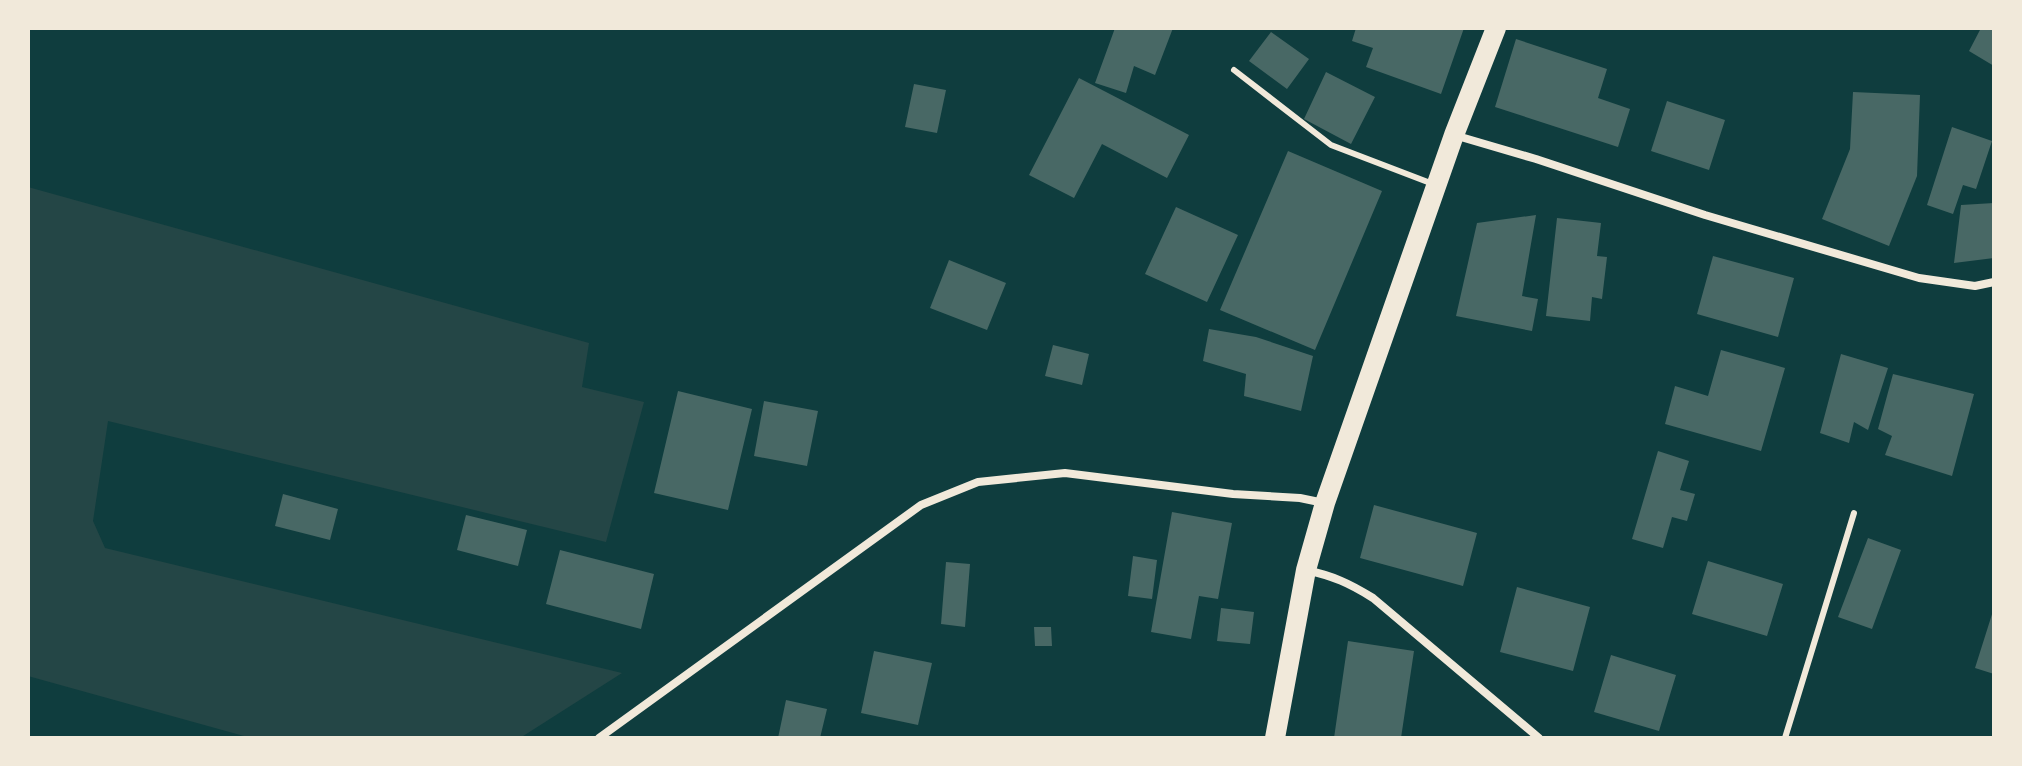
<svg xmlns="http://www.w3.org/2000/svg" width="2022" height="766" font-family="'Sofia Sans Condensed',sans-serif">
  <rect width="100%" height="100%" fill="#0f3d3e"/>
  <path fill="#244646" d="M 28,187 L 589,343 L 582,387 L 644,402 L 606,542 L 108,421 L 93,521 L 105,548 L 622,673 L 520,738 L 251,738 L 28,676 Z"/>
  <path fill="#486865" d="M 1115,28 L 1173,28 L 1155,75 L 1134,66 L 1126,93 L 1095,83 Z
    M 1356,28 L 1464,28 L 1441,94 L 1366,67 L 1373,48 L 1352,41 Z
    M 1981,28 L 1994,28 L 1994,66 L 1969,51 Z
    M 1271,32 L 1309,59 L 1287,89 L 1249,61 Z
    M 1516,39 L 1607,69 L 1598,98 L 1630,109 L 1618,147 L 1495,107 Z
    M 1326,72 L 1375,97 L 1351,144 L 1304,119 Z
    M 1079,78 L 1189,135 L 1167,178 L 1102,144 L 1074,198 L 1029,175 Z
    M 914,84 L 946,90 L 937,133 L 905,127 Z
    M 1853,92 L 1920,95 L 1917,176 L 1889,246 L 1822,219 L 1850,149 Z
    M 1667,101 L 1725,120 L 1709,170 L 1651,151 Z
    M 1952,127 L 1992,141 L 1976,189 L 1963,185 L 1953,214 L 1927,205 Z
    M 1288,151 L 1382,191 L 1315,350 L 1220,310 Z
    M 1994,203 L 1994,258 L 1954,263 L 1961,205 Z
    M 1176,207 L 1238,235 L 1207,302 L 1145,274 Z
    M 1536,215 L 1522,296 L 1538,299 L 1532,331 L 1456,316 L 1477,223 Z
    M 1557,218 L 1601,223 L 1597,256 L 1607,257 L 1602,299 L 1592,297 L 1590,321 L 1546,316 Z
    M 1713,256 L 1794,278 L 1778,337 L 1697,314 Z
    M 949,260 L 1006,283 L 987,330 L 930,308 Z
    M 1209,329 L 1256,337 L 1313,356 L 1301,411 L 1244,396 L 1246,374 L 1203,361 Z
    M 1053,345 L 1089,354 L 1082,385 L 1045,376 Z
    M 1721,350 L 1785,368 L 1761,451 L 1665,424 L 1675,386 L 1708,396 Z
    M 1841,354 L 1888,368 L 1868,430 L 1854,422 L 1849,443 L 1820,433 Z
    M 1893,374 L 1974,394 L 1952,476 L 1885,455 L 1892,436 L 1878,429 Z
    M 678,391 L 752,409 L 728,510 L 654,493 Z
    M 764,401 L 818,411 L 807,466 L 754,456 Z
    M 1658,451 L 1689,461 L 1680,490 L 1695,494 L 1687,521 L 1672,517 L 1663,548 L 1632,539 Z
    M 283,494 L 338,509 L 330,540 L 275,526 Z
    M 1374,505 L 1477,533 L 1463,586 L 1360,558 Z
    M 1172,512 L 1232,523 L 1218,599 L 1199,596 L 1191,639 L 1151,632 Z
    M 466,515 L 527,530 L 518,566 L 457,550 Z
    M 1868,538 L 1901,550 L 1872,629 L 1838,617 Z
    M 560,550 L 654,574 L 641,629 L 546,604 Z
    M 1133,556 L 1157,560 L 1152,599 L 1128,596 Z
    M 1708,561 L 1783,584 L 1767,636 L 1692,614 Z
    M 946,562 L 970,564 L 965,627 L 941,624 Z
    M 1517,587 L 1590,607 L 1573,671 L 1500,652 Z
    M 1221,608 L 1254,612 L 1250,644 L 1217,641 Z
    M 1993,611 L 1994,611 L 1994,674 L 1975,668 Z
    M 1034,627 L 1051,627 L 1052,646 L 1035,646 Z
    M 1348,641 L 1414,651 L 1401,738 L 1334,738 Z
    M 874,651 L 932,663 L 918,725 L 861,713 Z
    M 1611,655 L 1676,675 L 1659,731 L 1594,712 Z
    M 786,700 L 827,709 L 820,738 L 778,738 Z"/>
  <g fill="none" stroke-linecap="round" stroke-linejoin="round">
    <path stroke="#f1e9da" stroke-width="6" d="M 1234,70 L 1331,145 L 1433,184
      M 1785,738 L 1854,513"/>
    <path stroke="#f1e9da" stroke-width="8" d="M 1454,135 L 1536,159 L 1705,215 L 1919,278 L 1975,286 L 1994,282
      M 1306,570 C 1333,576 1349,583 1373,598 L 1539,738
      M 599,738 L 921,505 L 978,482 L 1065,473 L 1233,494 L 1300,498 L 1324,503"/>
    <path stroke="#f1e9da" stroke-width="20" d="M 1275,738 L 1306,570 L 1325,503 L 1454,135 L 1496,28"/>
  </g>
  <rect width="2022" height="766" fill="none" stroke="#f1e9da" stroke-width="60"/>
</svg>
